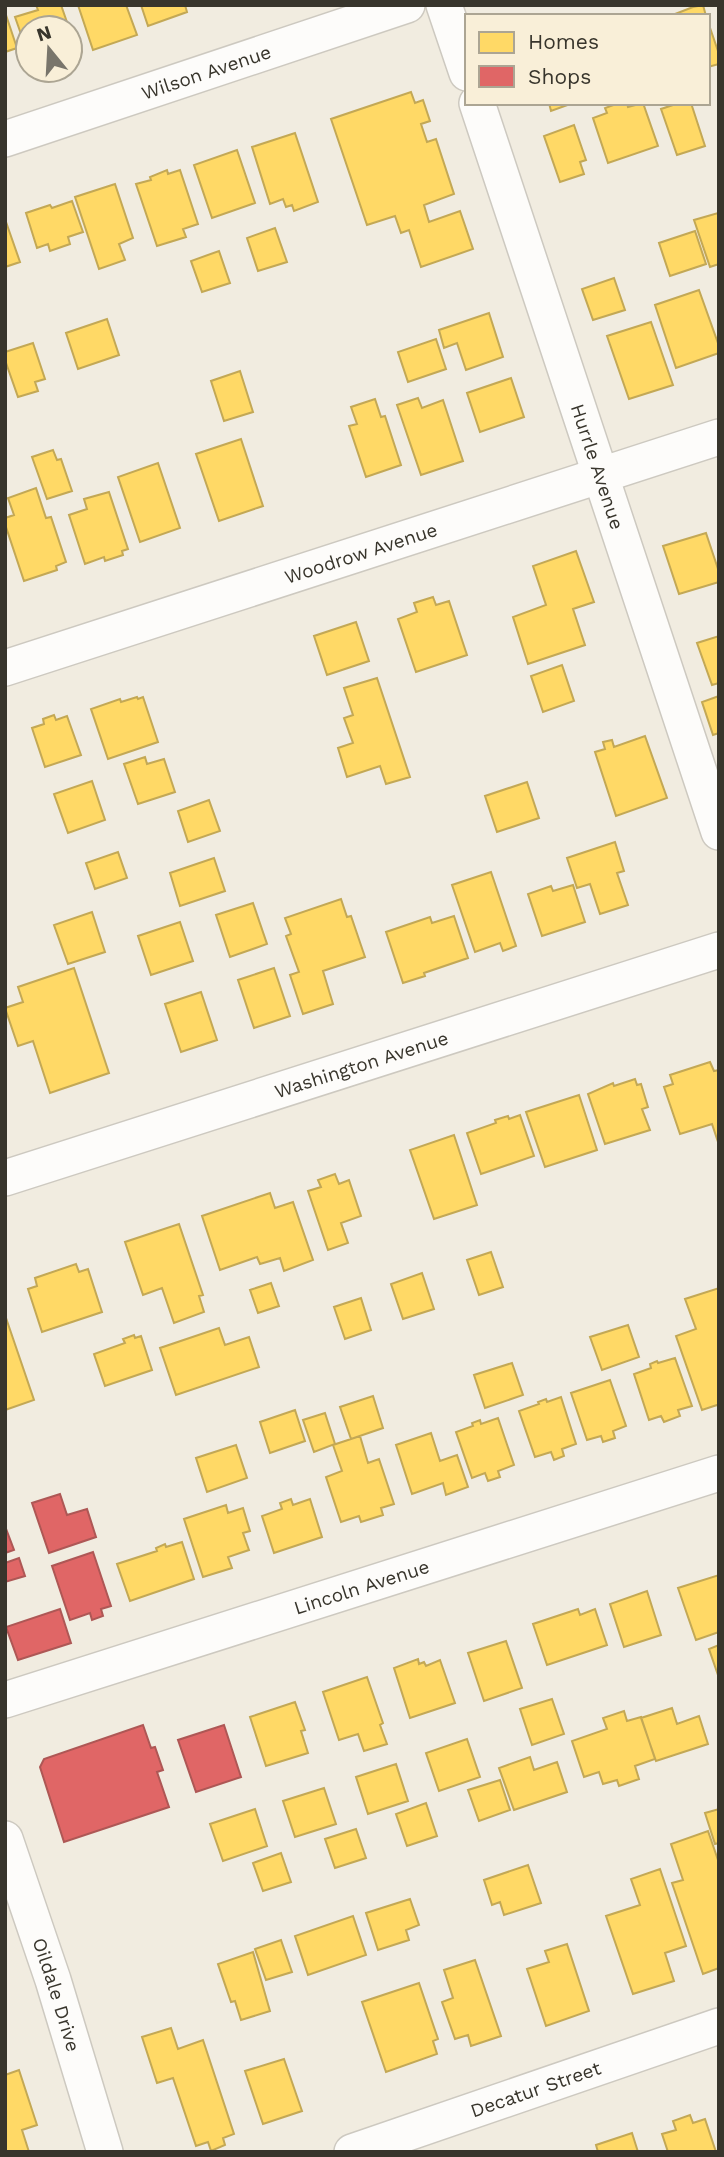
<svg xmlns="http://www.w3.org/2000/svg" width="724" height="2157" font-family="'Work Sans',sans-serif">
  <rect width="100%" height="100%" fill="#f1ece0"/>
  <path fill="#ffd966" stroke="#c3a855" stroke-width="2" d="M 36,5 L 61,5 L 69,28 L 28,28 L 28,54 L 15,17 L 38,10 Z
    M 78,5 L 126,5 L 137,35 L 93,50 Z
    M 141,5 L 185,5 L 187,12 L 148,26 Z
    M 703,5 L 706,16 L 670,16 L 693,7 Z
    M 5,12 L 17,48 L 5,52 Z
    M 708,22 L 719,54 L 719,64 L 708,67 Z
    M 70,32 L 76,49 L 70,50 Z
    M 411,92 L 415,103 L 423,100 L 430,121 L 421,124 L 427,142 L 436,139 L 454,194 L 424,205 L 429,222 L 460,211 L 473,249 L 421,267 L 409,230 L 401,233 L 395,216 L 367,225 L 331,119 Z
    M 549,103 L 573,103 L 551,111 Z
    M 619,103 L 627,103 L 628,107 L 643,103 L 658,146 L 608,163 L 593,118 L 607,113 L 605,108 Z
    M 679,103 L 691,103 L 705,146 L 677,155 L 661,109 Z
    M 574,125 L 586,160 L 580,162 L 584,174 L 560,182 L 544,136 Z
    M 295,133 L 318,202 L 294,211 L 292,205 L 286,207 L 283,199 L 270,204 L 252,147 Z
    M 237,150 L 255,203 L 212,218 L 194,165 Z
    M 167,170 L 168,174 L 180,170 L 198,224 L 183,229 L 186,237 L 157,246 L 136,184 L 151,180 L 150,177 Z
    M 115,184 L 133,238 L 119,244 L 125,260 L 99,269 L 75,197 Z
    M 72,201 L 83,232 L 68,237 L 70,244 L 50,251 L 48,244 L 37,248 L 26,213 L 50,205 L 52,208 Z
    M 718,213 L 719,264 L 710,267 L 694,220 Z
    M 5,219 L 20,262 L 5,267 Z
    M 275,228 L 287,262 L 258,271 L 247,238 Z
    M 695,231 L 706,264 L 670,276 L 659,243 Z
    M 219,251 L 230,283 L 202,292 L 191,261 Z
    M 614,278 L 625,310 L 593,320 L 582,289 Z
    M 699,290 L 719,346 L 719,353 L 676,368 L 655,305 Z
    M 489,313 L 503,357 L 466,370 L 457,343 L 444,348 L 439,330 Z
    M 107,319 L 119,355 L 78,369 L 66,333 Z
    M 651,322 L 673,385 L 629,399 L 607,336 Z
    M 436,339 L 446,369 L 408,382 L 398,352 Z
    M 33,343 L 45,379 L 35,382 L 38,391 L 18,397 L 5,360 L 5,352 Z
    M 240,371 L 253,412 L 224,421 L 211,381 Z
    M 511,378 L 524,417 L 480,432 L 467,393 Z
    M 418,398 L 422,408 L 443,400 L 463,461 L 421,475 L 397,405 Z
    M 375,399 L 381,417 L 385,416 L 401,465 L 366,477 L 349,426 L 357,424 L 351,407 Z
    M 241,439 L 263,506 L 219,521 L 196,454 Z
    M 53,450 L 57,460 L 61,459 L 72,491 L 47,499 L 32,457 Z
    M 158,463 L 180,528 L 140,542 L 118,477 Z
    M 36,488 L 46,518 L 51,517 L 66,562 L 56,566 L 57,570 L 24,581 L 5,524 L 5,518 L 14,515 L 8,498 Z
    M 109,492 L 128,549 L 122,551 L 123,555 L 105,561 L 104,557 L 85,564 L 69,515 L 87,509 L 84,499 Z
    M 706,533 L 719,572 L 719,582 L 679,594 L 663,546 Z
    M 576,551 L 594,602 L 573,609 L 585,645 L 528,664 L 513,617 L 546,605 L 533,566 Z
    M 433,597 L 436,605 L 449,601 L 467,655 L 416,672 L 398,619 L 417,612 L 414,603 Z
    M 356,622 L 369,661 L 327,675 L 314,636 Z
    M 719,636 L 719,683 L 712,685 L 697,643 Z
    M 562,665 L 574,701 L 543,712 L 531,676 Z
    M 377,678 L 410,777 L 386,784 L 380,766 L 347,777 L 338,748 L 353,743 L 344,718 L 353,715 L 344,688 Z
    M 719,696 L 719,733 L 713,735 L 702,702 Z
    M 137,697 L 138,699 L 143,697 L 158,742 L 108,759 L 91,709 L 120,699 L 121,702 Z
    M 54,715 L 56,720 L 67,716 L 81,755 L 45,767 L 32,728 L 44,724 L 43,719 Z
    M 645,736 L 667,798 L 616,816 L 595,752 L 605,749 L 603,742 L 612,740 L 614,747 Z
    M 145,757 L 147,764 L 164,759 L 175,792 L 138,804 L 124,764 Z
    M 92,781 L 105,820 L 68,833 L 54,794 Z
    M 527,782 L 539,818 L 497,832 L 485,796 Z
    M 209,800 L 220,831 L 188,842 L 178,811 Z
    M 615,842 L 624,871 L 617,873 L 628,905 L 600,914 L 590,884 L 577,888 L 567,858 Z
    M 118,852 L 127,878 L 95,889 L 86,863 Z
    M 214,858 L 225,891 L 180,906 L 170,873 Z
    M 491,872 L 516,946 L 503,951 L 500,943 L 475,952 L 452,885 Z
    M 573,885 L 585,922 L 542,936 L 528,894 L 551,886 L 553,891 Z
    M 341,899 L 347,917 L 351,916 L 365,957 L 323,971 L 333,1004 L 303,1014 L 290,975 L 299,972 L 286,936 L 291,934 L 285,918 Z
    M 253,903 L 267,944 L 230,957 L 216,915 Z
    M 92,912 L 105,952 L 68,964 L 54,925 Z
    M 454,916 L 468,958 L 424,973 L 425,976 L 403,983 L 386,932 L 430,917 L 432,923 Z
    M 180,922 L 193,961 L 151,975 L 138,936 Z
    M 74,968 L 109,1073 L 50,1093 L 33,1041 L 18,1046 L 5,1008 L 23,1002 L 18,987 Z
    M 274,968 L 290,1016 L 254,1028 L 238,980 Z
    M 201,992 L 217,1040 L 181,1052 L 165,1004 Z
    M 710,1062 L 714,1071 L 719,1070 L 719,1145 L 712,1124 L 680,1134 L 664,1087 L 673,1084 L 670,1075 Z
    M 635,1079 L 637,1085 L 641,1084 L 648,1107 L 642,1109 L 650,1130 L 605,1144 L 588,1094 L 613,1083 L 614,1086 Z
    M 579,1095 L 597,1150 L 545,1167 L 526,1112 Z
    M 520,1115 L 534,1156 L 481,1174 L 467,1133 L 496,1123 L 495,1120 L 508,1116 L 509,1119 Z
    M 454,1135 L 477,1205 L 434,1219 L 410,1150 Z
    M 335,1174 L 339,1184 L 349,1180 L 361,1216 L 341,1223 L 348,1243 L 328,1250 L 308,1191 L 321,1187 L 318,1180 Z
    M 270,1193 L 275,1208 L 293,1202 L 313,1260 L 284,1271 L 280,1258 L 260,1264 L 257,1257 L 220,1270 L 202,1216 Z
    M 179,1224 L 203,1295 L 199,1296 L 204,1312 L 174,1323 L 162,1288 L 143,1295 L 125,1242 Z
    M 491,1252 L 503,1287 L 479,1295 L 467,1260 Z
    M 76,1264 L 79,1272 L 88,1269 L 102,1312 L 42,1332 L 28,1289 L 37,1286 L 35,1278 Z
    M 422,1273 L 434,1309 L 403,1319 L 391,1284 Z
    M 271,1283 L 279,1306 L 258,1313 L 250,1290 Z
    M 719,1288 L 719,1408 L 717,1405 L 702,1410 L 676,1336 L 696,1329 L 685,1299 Z
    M 361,1298 L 371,1330 L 345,1339 L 334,1307 Z
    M 5,1315 L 34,1400 L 5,1410 Z
    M 628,1325 L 639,1357 L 602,1370 L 590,1337 Z
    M 219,1328 L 225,1345 L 249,1337 L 259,1367 L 176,1395 L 160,1348 Z
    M 134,1335 L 135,1338 L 141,1336 L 152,1370 L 105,1386 L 94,1354 L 125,1343 L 123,1339 Z
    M 675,1358 L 692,1406 L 678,1410 L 680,1416 L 664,1422 L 661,1416 L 649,1420 L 634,1374 L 651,1368 L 650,1364 L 657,1361 L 658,1363 Z
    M 512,1363 L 523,1395 L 485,1408 L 474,1375 Z
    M 610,1380 L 626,1426 L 613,1431 L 615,1438 L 603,1442 L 601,1436 L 587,1440 L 571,1393 Z
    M 373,1396 L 383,1428 L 351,1439 L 340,1407 Z
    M 561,1397 L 576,1444 L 562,1449 L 564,1456 L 554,1460 L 551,1452 L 535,1457 L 519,1411 L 539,1404 L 538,1402 L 546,1399 L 547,1402 Z
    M 295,1410 L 305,1441 L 270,1453 L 260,1422 Z
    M 325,1413 L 335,1444 L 314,1452 L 303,1420 Z
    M 498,1418 L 514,1465 L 498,1471 L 500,1477 L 488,1481 L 485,1473 L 472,1478 L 456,1432 L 473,1426 L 472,1423 L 480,1420 L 481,1424 Z
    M 431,1433 L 440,1461 L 457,1455 L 468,1487 L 446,1495 L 443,1483 L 412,1494 L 396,1445 Z
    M 360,1436 L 368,1463 L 379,1459 L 394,1504 L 381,1508 L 383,1515 L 361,1522 L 359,1516 L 341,1522 L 326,1477 L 342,1471 L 333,1445 Z
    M 236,1445 L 247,1478 L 207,1492 L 196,1458 Z
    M 291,1499 L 293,1505 L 310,1499 L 322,1537 L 274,1553 L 262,1516 L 282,1509 L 280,1503 Z
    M 226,1505 L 228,1513 L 243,1508 L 250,1531 L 243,1533 L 249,1550 L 228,1557 L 232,1568 L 203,1577 L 184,1519 Z
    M 182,1542 L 194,1579 L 130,1601 L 117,1564 L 157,1551 L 156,1548 L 165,1544 L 166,1547 Z
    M 719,1575 L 719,1632 L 696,1640 L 678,1588 Z
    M 647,1591 L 661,1635 L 624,1647 L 610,1604 Z
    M 578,1609 L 580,1615 L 595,1609 L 607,1645 L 547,1665 L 533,1624 Z
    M 506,1641 L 522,1688 L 484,1701 L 468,1653 Z
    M 719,1645 L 719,1678 L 709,1649 Z
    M 418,1659 L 419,1664 L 424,1662 L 426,1666 L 440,1660 L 455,1703 L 410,1718 L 394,1668 Z
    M 367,1677 L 383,1723 L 380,1725 L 387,1744 L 364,1751 L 358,1734 L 339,1740 L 323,1692 Z
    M 552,1699 L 564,1734 L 532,1745 L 520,1709 Z
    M 295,1702 L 305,1730 L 301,1731 L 308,1753 L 266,1766 L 250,1717 Z
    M 672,1708 L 677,1724 L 699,1716 L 708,1744 L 656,1761 L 641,1718 Z
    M 624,1711 L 627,1721 L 641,1717 L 655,1759 L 635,1766 L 639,1779 L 619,1786 L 617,1780 L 603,1784 L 599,1772 L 584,1777 L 572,1741 L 607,1729 L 603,1718 Z
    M 467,1739 L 480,1777 L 439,1791 L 426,1753 Z
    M 530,1757 L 534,1770 L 557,1762 L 567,1792 L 514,1810 L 499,1768 Z
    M 396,1764 L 408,1801 L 368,1814 L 356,1777 Z
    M 500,1780 L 510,1810 L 479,1821 L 468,1790 Z
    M 324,1788 L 336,1824 L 295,1837 L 283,1801 Z
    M 426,1803 L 437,1836 L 407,1846 L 396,1814 Z
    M 255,1809 L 267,1846 L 223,1861 L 210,1824 Z
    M 719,1809 L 719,1843 L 715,1844 L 705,1813 Z
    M 356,1829 L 366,1858 L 335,1868 L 325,1839 Z
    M 708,1831 L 719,1863 L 719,1968 L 703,1974 L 672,1883 L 683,1880 L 671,1844 Z
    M 281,1853 L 291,1882 L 263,1891 L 253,1863 Z
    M 528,1865 L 541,1903 L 504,1915 L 500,1902 L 492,1905 L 484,1880 Z
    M 660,1869 L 686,1946 L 665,1953 L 674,1981 L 633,1994 L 606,1916 L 640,1905 L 631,1879 Z
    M 410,1899 L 419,1925 L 406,1930 L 409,1940 L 378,1950 L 366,1913 Z
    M 353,1916 L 366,1955 L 308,1975 L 295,1936 Z
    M 281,1940 L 292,1972 L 266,1980 L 255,1949 Z
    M 567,1944 L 589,2011 L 546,2026 L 527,1969 L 549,1962 L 545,1951 Z
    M 253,1952 L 270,2011 L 241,2020 L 235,2001 L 231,2002 L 218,1964 Z
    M 475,1960 L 501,2036 L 471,2046 L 468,2035 L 455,2039 L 442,2002 L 453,1998 L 444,1970 Z
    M 419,1983 L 438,2039 L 433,2041 L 437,2054 L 386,2072 L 362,2002 Z
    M 171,2028 L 178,2049 L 203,2040 L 234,2134 L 223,2138 L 225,2145 L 211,2151 L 208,2142 L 196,2146 L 173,2078 L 157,2083 L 142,2037 Z
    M 284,2059 L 302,2111 L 263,2124 L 245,2071 Z
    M 19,2070 L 37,2125 L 22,2130 L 29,2152 L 5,2152 L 5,2075 Z
    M 690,2115 L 693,2123 L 705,2119 L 716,2152 L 668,2152 L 662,2134 L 676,2130 L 673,2121 Z
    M 632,2133 L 638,2152 L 598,2152 L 596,2145 Z"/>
  <path fill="#e06666" stroke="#ae5755" stroke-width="2" d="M 60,1494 L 67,1515 L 87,1509 L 96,1537 L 49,1553 L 32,1503 Z
    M 5,1526 L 14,1550 L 5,1553 Z
    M 93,1552 L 111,1606 L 101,1609 L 103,1616 L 92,1620 L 90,1613 L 70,1620 L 52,1566 Z
    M 19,1558 L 25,1576 L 5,1582 L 5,1563 Z
    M 60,1609 L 71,1643 L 18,1660 L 6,1627 Z
    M 143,1725 L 151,1748 L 155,1747 L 163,1770 L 157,1772 L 169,1807 L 64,1842 L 40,1767 L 44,1759 Z
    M 224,1725 L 241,1777 L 196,1792 L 178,1740 Z"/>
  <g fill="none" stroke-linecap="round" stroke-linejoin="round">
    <defs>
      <g id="minor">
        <path d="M 444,5 L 467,73"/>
        <path id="s1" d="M 477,103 L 719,832"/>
        <path id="s2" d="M 5,139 L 407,5"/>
        <path id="s3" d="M 5,668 L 719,437"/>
        <path id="s4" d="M 5,1178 L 719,950"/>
        <path id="s5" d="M 5,1700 L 719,1473"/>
        <path id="s6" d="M 5,1839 L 53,1980 L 105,2152"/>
        <path id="s7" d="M 352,2152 L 719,2026"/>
      </g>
    </defs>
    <use href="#minor" stroke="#cdc9c0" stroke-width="38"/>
    <use href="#minor" stroke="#fdfcfa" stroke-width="35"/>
  </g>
  <g text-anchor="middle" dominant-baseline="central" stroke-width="7" stroke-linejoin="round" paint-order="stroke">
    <g font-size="19" fill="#38352c" stroke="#f9efd8">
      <text stroke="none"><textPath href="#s2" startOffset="212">Wilson Avenue</textPath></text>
      <text stroke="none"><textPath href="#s1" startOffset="383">Hurrle Avenue</textPath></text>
      <text stroke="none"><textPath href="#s3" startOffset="374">Woodrow Avenue</textPath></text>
      <text stroke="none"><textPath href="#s4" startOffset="374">Washington Avenue</textPath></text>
      <text stroke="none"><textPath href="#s5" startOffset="374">Lincoln Avenue</textPath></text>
      <text stroke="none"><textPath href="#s6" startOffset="164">Oildale Drive</textPath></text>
      <text stroke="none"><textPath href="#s7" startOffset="194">Decatur Street</textPath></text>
    </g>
  </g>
  <rect width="724" height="2157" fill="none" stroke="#38352c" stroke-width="14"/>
  <rect x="465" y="14" width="245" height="91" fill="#f9efd8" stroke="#aca593" stroke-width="2"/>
  <rect x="479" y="32" width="35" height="21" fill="#ffd966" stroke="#aca593" stroke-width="2"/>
  <text x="528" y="49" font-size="21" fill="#38352c">Homes</text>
  <rect x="479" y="66" width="35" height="21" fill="#e06666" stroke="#aca593" stroke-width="2"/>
  <text x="528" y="84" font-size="21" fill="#38352c">Shops</text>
  <g transform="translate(49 49) rotate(342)"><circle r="33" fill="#f9efd8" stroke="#aca593" stroke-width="2"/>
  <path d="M0-5L12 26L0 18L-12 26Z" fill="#79756b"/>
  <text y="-10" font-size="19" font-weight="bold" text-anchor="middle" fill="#38352c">N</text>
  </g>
</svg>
